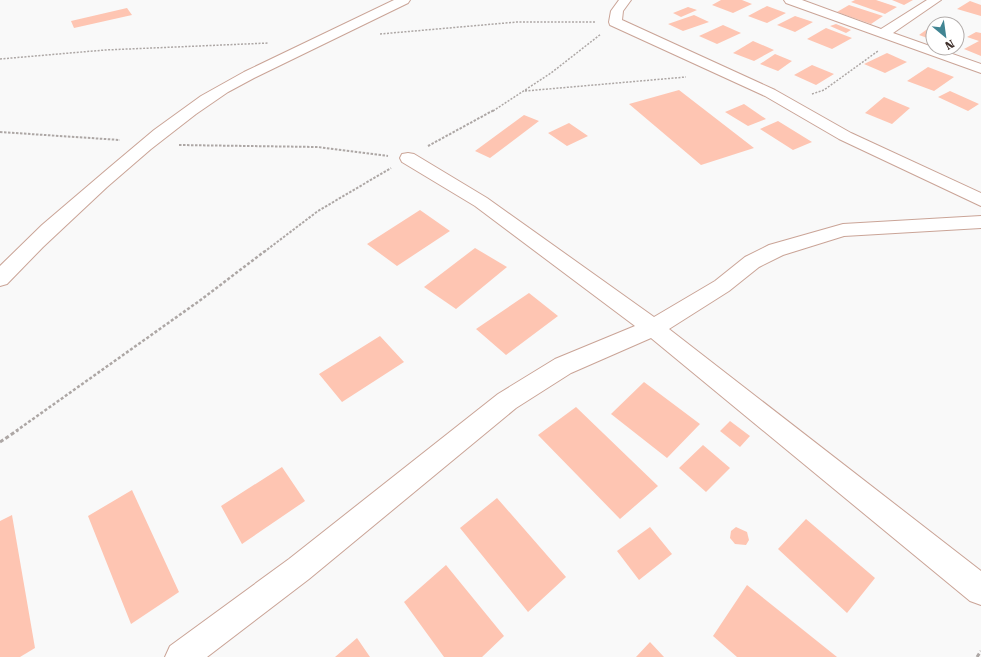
<svg xmlns="http://www.w3.org/2000/svg" width="981" height="657" font-family="'Roboto Serif',serif">
  <rect width="100%" height="100%" fill="#f9f9f9"/>
  <path fill="#fec5b2" d="M 721,0 L 742,0 L 752,4 L 733,13 L 712,5 Z
    M 855,0 L 876,0 L 897,7 L 885,14 L 851,2 Z
    M 892,0 L 913,0 L 904,5 Z
    M 970,1 L 981,5 L 981,16 L 957,9 Z
    M 849,5 L 883,16 L 871,24 L 837,12 Z
    M 767,6 L 786,13 L 767,23 L 748,16 Z
    M 688,7 L 697,10 L 681,17 L 673,13 Z
    M 127,8 L 132,15 L 74,28 L 71,21 Z
    M 694,15 L 709,22 L 683,31 L 668,24 Z
    M 795,16 L 813,22 L 795,32 L 777,25 Z
    M 836,24 L 851,30 L 846,33 L 830,26 Z
    M 723,25 L 741,33 L 717,44 L 699,36 Z
    M 933,25 L 933,40 L 919,35 Z
    M 826,28 L 852,38 L 832,49 L 807,39 Z
    M 976,32 L 981,33 L 981,56 L 964,49 L 979,41 L 967,37 Z
    M 753,41 L 774,50 L 754,61 L 733,53 Z
    M 887,53 L 907,62 L 885,73 L 864,64 Z
    M 775,54 L 792,61 L 778,71 L 760,64 Z
    M 812,65 L 834,74 L 816,85 L 794,75 Z
    M 928,67 L 954,77 L 934,91 L 907,81 Z
    M 679,90 L 754,148 L 701,165 L 629,104 Z
    M 950,91 L 979,104 L 968,111 L 938,97 Z
    M 884,97 L 910,108 L 892,124 L 865,113 Z
    M 744,104 L 766,119 L 748,126 L 725,112 Z
    M 524,115 L 539,121 L 490,158 L 475,151 Z
    M 778,121 L 812,142 L 793,150 L 760,129 Z
    M 569,123 L 588,136 L 567,146 L 548,133 Z
    M 420,210 L 450,231 L 397,266 L 367,244 Z
    M 475,248 L 507,267 L 456,309 L 424,287 Z
    M 529,293 L 558,316 L 506,355 L 476,329 Z
    M 380,336 L 404,362 L 342,402 L 319,374 Z
    M 644,382 L 700,424 L 667,458 L 611,414 Z
    M 576,407 L 658,486 L 620,519 L 538,435 Z
    M 730,421 L 750,436 L 740,447 L 720,431 Z
    M 703,445 L 730,468 L 706,492 L 679,468 Z
    M 282,467 L 305,501 L 242,544 L 221,506 Z
    M 132,490 L 179,592 L 131,624 L 88,516 Z
    M 497,498 L 566,577 L 528,612 L 460,528 Z
    M 12,515 L 35,648 L 20,657 L 0,657 L 0,521 Z
    M 806,519 L 875,578 L 847,613 L 778,549 Z
    M 650,527 L 672,554 L 639,580 L 617,551 Z
    M 736,527 L 747,532 L 749,540 L 746,545 L 735,544 L 730,538 L 731,531 Z
    M 446,565 L 504,636 L 482,657 L 444,657 L 404,602 Z
    M 747,585 L 837,657 L 737,657 L 713,636 Z
    M 357,638 L 370,657 L 335,657 Z
    M 650,642 L 664,657 L 636,657 Z"/>
  <g fill="none" stroke-linecap="round" stroke-linejoin="round">
    <defs>
      <path id="minor" d="M 394,0 L 410,0 L 408,3 L 254,78 L 228,92 L 196,114 L 151,149 L 107,187 L 43,247 L 7,284 L 0,286 L 0,266 L 42,225 L 110,167 L 154,130 L 201,96 L 244,72 Z
        M 619,0 L 631,0 L 623,11 L 622,20 L 775,90 L 851,133 L 981,193 L 981,206 L 839,139 L 765,96 L 610,25 L 609,22 L 611,11 Z
        M 784,0 L 802,0 L 881,29 L 927,0 L 941,0 L 893,33 L 981,64 L 981,73 L 786,3 Z
        M 408,153 L 414,154 L 487,198 L 654,317 L 715,281 L 745,257 L 769,245 L 843,224 L 981,216 L 981,228 L 844,236 L 783,255 L 759,267 L 729,291 L 669,329 L 981,571 L 981,605 L 970,601 L 651,338 L 571,373 L 516,408 L 309,579 L 207,657 L 165,657 L 170,646 L 289,559 L 498,394 L 555,359 L 635,326 L 475,206 L 402,162 L 400,158 L 402,154 Z"/>
    </defs>
    <use href="#minor" stroke="#caa497" stroke-width="2"/>
    <path stroke="#ada7a5" stroke-width="1.5" stroke-dasharray="2 1.5" stroke-linecap="butt" d="M 380,34 L 517,22 L 596,22
      M 0,59 L 105,50 L 269,43
      M 525,91 L 686,77
      M 812,94 L 824,90 L 878,51
      M 493,111 L 551,73 L 601,34"/>
    <path stroke="#ada7a5" stroke-width="2" stroke-dasharray="2.5 1.5" stroke-linecap="butt" d="M 0,132 L 120,140
      M 179,145 L 318,147 L 388,156
      M 428,146 L 494,110
      M 264,252 L 318,211 L 391,168"/>
    <path stroke="#ada7a5" stroke-width="2.5" stroke-dasharray="3 2" stroke-linecap="butt" d="M 16,431 L 202,299 L 265,251"/>
    <path stroke="#ada7a5" stroke-width="3" stroke-dasharray="4 2.5" stroke-linecap="butt" d="M 0,442 L 18,430
      M 977,657 L 981,651"/>
    <use href="#minor" fill="#fff" fill-rule="evenodd"/>
  </g>
  <g transform="translate(945 36) rotate(151)"><circle r="19" fill="#ffffff" stroke="#b2acaa"/>
  <path d="M0-3L7 15L0 10L-7 15Z" fill="#418593"/>
  <text y="-6" font-size="11" font-weight="bold" text-anchor="middle" fill="#3e2f2a">N</text>
  </g>
</svg>
